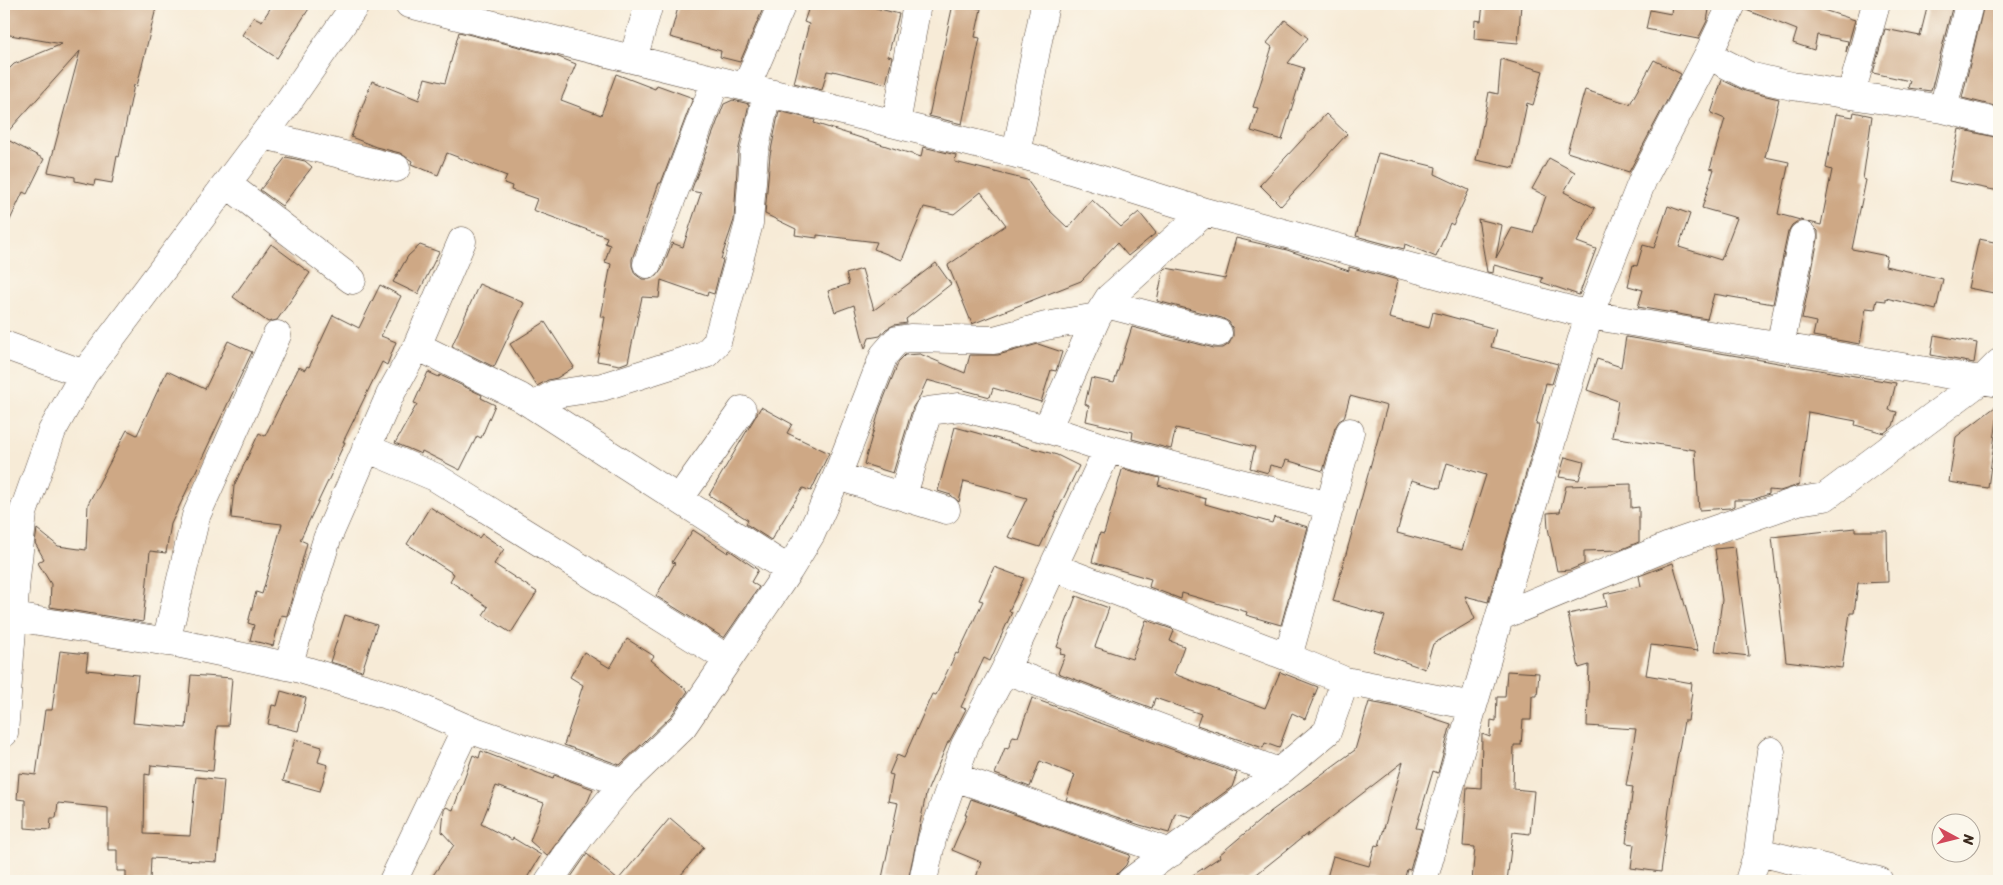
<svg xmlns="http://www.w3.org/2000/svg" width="2003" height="885" font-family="Sriracha,sans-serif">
  <rect width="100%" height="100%" fill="#fbf7ec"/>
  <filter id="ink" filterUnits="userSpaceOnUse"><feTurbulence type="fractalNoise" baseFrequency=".02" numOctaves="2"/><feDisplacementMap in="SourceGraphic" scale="10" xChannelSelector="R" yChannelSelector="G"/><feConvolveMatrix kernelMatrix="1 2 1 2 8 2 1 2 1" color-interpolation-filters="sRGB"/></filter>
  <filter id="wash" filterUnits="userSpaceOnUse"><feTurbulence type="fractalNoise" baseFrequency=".0096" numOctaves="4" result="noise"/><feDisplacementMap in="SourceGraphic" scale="20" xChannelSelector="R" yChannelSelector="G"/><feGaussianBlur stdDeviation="1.12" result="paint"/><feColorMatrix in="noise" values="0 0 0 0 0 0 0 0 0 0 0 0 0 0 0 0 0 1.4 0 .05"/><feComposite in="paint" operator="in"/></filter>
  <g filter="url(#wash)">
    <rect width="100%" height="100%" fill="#f7ebd7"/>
    <g id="blocks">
      <path fill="#cea885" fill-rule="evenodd" d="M 4,4 L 157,4 L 137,86 L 134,85 L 119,157 L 117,156 L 112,183 L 95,180 L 94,185 L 75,181 L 75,177 L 48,172 L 80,51 L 4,136 L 4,74 L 14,64 L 62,44 L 4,34 Z
        M 273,4 L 312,4 L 277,58 L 242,35 L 254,17 L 262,21 Z
        M 679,4 L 762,4 L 762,11 L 740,62 L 720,57 L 721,51 L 670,37 Z
        M 810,4 L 861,4 L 899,14 L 888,56 L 892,57 L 886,84 L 833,71 L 833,72 L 827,71 L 822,90 L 794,83 L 809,24 L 804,22 Z
        M 953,4 L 975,4 L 974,7 L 981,9 L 975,37 L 980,38 L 962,124 L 929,116 Z
        M 1483,4 L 1521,4 L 1518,43 L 1474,39 L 1475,20 L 1481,21 Z
        M 1672,4 L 1710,4 L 1707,21 L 1698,39 L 1646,29 L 1650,10 L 1671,14 Z
        M 1747,4 L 1822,4 L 1820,9 L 1855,20 L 1846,52 L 1848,41 L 1817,35 L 1814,50 L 1793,43 L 1797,30 L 1746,10 Z
        M 1928,4 L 1953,4 L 1931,91 L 1908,88 L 1910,81 L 1873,73 L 1885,29 L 1920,36 Z
        M 1984,4 L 1999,4 L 1999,107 L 1962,98 Z
        M 1285,20 L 1308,38 L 1288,63 L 1304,68 L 1282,140 L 1251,131 L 1258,108 L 1253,107 L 1272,47 L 1267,43 Z
        M 459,32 L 556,56 L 576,64 L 561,100 L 601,115 L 616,74 L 655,89 L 657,85 L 693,98 L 661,183 L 659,183 L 632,259 L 632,266 L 635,274 L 642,279 L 650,279 L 657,276 L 662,269 L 672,243 L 683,247 L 701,193 L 691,191 L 724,104 L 733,100 L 749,104 L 738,152 L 734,220 L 721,259 L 723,260 L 714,294 L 708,292 L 707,296 L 661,280 L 659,298 L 642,297 L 628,362 L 620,365 L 597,361 L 605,317 L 601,317 L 611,264 L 605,262 L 610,245 L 605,243 L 607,237 L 533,210 L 537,199 L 511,190 L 512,186 L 504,183 L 507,176 L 447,153 L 438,175 L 411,164 L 412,161 L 400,153 L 376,147 L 351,137 L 372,81 L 419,100 L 425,78 L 445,83 Z
        M 1501,59 L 1543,71 L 1533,105 L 1527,103 L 1514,168 L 1476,160 L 1489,92 L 1498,94 Z
        M 1654,60 L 1681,74 L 1629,172 L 1567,152 L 1585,90 L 1630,104 Z
        M 1722,80 L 1745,91 L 1779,99 L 1765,157 L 1789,162 L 1778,214 L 1804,221 L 1798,221 L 1792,225 L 1788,232 L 1773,304 L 1714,294 L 1707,319 L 1638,307 L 1643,290 L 1628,286 L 1633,265 L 1637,266 L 1643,245 L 1654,248 L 1668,206 L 1690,214 L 1679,247 L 1721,260 L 1737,218 L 1702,208 L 1714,169 L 1710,168 L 1725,119 L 1711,113 Z
        M 779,111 L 815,120 L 814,123 L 921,157 L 923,147 L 956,155 L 955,162 L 1027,180 L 1048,209 L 1068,228 L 1092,200 L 1121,227 L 1139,212 L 1156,233 L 1128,256 L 1117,243 L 1081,281 L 972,324 L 948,265 L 1006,225 L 981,192 L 954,214 L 924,207 L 902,260 L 874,249 L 877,242 L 817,235 L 817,238 L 795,235 L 796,229 L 765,214 L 770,155 Z
        M 1854,112 L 1872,116 L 1863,179 L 1866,180 L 1852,249 L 1887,256 L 1885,266 L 1943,279 L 1936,310 L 1886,298 L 1886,301 L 1877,300 L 1875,309 L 1866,308 L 1860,344 L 1813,336 L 1816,322 L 1802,319 L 1818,239 L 1818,231 L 1809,222 L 1821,225 L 1832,170 L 1826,168 L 1836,114 L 1853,117 Z
        M 1326,114 L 1347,134 L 1281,206 L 1260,185 Z
        M 1959,129 L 1999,138 L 1999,191 L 1949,181 Z
        M 4,138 L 44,159 L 27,194 L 23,192 L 4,233 Z
        M 1378,153 L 1436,167 L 1435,174 L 1469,190 L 1453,225 L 1450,223 L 1436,257 L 1405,244 L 1404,249 L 1356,236 Z
        M 286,157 L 305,161 L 312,167 L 282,206 L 260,190 Z
        M 1549,158 L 1575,172 L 1564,192 L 1595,208 L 1577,242 L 1596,249 L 1579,295 L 1541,282 L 1543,278 L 1494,265 L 1493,273 L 1487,272 L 1478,219 L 1502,225 L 1496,258 L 1512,228 L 1533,233 L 1546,196 L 1532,189 Z
        M 1236,238 L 1287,250 L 1349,271 L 1349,267 L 1398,280 L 1389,318 L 1429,328 L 1433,312 L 1496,329 L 1491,347 L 1558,364 L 1552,384 L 1546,383 L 1536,424 L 1539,424 L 1537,436 L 1488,602 L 1465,596 L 1475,619 L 1433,644 L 1425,669 L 1373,651 L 1385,616 L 1333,601 L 1387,406 L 1350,396 L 1344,418 L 1339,421 L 1335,428 L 1323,471 L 1286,460 L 1283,468 L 1270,465 L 1268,473 L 1250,468 L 1255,447 L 1176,428 L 1171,449 L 1132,439 L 1133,432 L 1086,421 L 1089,406 L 1085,404 L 1091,378 L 1114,383 L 1132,327 L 1214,348 L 1223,348 L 1229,344 L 1233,336 L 1233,329 L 1229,322 L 1222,318 L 1157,301 L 1163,271 L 1166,268 L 1225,279 ZM 1447,463 L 1486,475 L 1462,550 L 1397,533 L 1411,480 L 1440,488 Z
        M 1979,239 L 1999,243 L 1999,294 L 1968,288 Z
        M 271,244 L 310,273 L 277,320 L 268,322 L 233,297 Z
        M 420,245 L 439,252 L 418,294 L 393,282 L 408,256 Z
        M 936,263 L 951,284 L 906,319 L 907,323 L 894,325 L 886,329 L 880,336 L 869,338 L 865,349 L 854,305 L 835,312 L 828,291 L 849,284 L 846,274 L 862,269 L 874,310 Z
        M 479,284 L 524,303 L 494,367 L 452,346 Z
        M 380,285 L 401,296 L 381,336 L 396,342 L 387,365 L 382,362 L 343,442 L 345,442 L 337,459 L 338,460 L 300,540 L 307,543 L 287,616 L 281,615 L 273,646 L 250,640 L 254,625 L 248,623 L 256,592 L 262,594 L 282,524 L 231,518 L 234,486 L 259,433 L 265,436 L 299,367 L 305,370 L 307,366 L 309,367 L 333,315 L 359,328 Z
        M 545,322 L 574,367 L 557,378 L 548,380 L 537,386 L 510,344 Z
        M 1934,335 L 1977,343 L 1974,363 L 1931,355 Z
        M 1626,337 L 1896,383 L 1889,410 L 1897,412 L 1893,426 L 1884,433 L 1855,425 L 1856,421 L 1808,412 L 1799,485 L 1780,491 L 1769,490 L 1769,494 L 1752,500 L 1734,500 L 1734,506 L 1730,508 L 1699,510 L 1695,450 L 1612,437 L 1618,401 L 1587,390 L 1597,359 L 1621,367 Z
        M 228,341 L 252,352 L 171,524 L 166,553 L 150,551 L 143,622 L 50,607 L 51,584 L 38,563 L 44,559 L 35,543 L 37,529 L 58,546 L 86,550 L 88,504 L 127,430 L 137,435 L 167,371 L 205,389 Z
        M 1038,344 L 1062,352 L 1056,371 L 1051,370 L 1041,402 L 993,388 L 990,397 L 927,380 L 919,398 L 913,407 L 893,473 L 864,464 L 880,408 L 899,361 L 905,355 L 920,354 L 965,373 L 970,355 L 998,355 Z
        M 428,372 L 439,377 L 440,375 L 482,395 L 481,398 L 495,405 L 481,438 L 477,436 L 460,470 L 422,451 L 421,454 L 395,443 L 417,404 L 414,403 Z
        M 1999,404 L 1988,488 L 1949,482 L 1956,437 Z
        M 761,407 L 792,424 L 787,433 L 829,453 L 811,491 L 803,488 L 771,540 L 746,524 L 748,520 L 709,495 Z
        M 955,427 L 1057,455 L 1079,466 L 1040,547 L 1008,537 L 1027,498 L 964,481 L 959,502 L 951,495 L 938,491 Z
        M 1565,457 L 1584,462 L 1579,480 L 1559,477 Z
        M 1124,469 L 1160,478 L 1158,485 L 1206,499 L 1205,504 L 1272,523 L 1274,517 L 1308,527 L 1281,625 L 1246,615 L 1247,612 L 1182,593 L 1181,599 L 1149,587 L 1151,579 L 1092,562 L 1100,533 L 1104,534 L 1122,470 Z
        M 1631,484 L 1631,508 L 1639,507 L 1639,542 L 1620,550 L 1584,551 L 1584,564 L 1570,570 L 1557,571 L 1548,528 L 1547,513 L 1560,512 L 1566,486 Z
        M 430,507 L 479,538 L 482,534 L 504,549 L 494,564 L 537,592 L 511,633 L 483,615 L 488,607 L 450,581 L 454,574 L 407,544 Z
        M 1855,528 L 1855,531 L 1887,531 L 1888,582 L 1858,583 L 1854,613 L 1850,613 L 1842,668 L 1786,661 L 1772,537 Z
        M 693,530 L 728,553 L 729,550 L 758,570 L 751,582 L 759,587 L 724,638 L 656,596 L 675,563 L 672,562 Z
        M 1735,547 L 1749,656 L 1715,652 L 1722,600 L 1715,549 Z
        M 1673,563 L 1698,651 L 1651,645 L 1646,675 L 1692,683 L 1691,691 L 1692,691 L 1688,721 L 1684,721 L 1671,794 L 1661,872 L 1631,868 L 1634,844 L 1626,843 L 1633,787 L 1626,786 L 1636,729 L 1587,726 L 1589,665 L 1579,668 L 1568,614 L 1607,606 L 1604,594 L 1641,586 L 1639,576 Z
        M 994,567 L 1024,578 L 1009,611 L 1012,612 L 990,661 L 984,658 L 961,707 L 966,709 L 949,742 L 948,742 L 926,794 L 908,881 L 895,881 L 882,878 L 898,803 L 888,801 L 893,775 L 889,774 L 897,755 L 904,758 L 932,694 L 936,695 L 956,653 L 958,654 L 983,601 L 979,600 Z
        M 1076,596 L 1109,608 L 1095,647 L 1132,659 L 1146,620 L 1172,629 L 1174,631 L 1170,641 L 1184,646 L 1174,674 L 1265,708 L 1280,672 L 1318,687 L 1305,719 L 1292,713 L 1279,748 L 1265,743 L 1263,748 L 1197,725 L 1201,714 L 1155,698 L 1152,708 L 1058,673 L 1065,655 L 1060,654 L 1062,649 L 1057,647 Z
        M 345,615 L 377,625 L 362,671 L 330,662 Z
        M 627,639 L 654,656 L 651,660 L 688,691 L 671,716 L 620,765 L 564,745 L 583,685 L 570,677 L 584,652 L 610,668 Z
        M 60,651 L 88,654 L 86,670 L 138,675 L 133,723 L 186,728 L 191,675 L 232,678 L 228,726 L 217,726 L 213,771 L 151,765 L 150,775 L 145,774 L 144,834 L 190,836 L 196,777 L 224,780 L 217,862 L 151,858 L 150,881 L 126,881 L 126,871 L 117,871 L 117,850 L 108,850 L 108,808 L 58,803 L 56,818 L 51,818 L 50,830 L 25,828 L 25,800 L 17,799 L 19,773 L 36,775 L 45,710 L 52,710 Z
        M 1507,671 L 1539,673 L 1537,696 L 1532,696 L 1531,720 L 1523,720 L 1521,745 L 1514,745 L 1513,789 L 1534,791 L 1530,834 L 1513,832 L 1507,881 L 1472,881 L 1475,847 L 1463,846 L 1467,787 L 1481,788 L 1482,734 L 1490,737 L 1491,720 L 1496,721 L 1497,697 L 1505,697 Z
        M 281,691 L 306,698 L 298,731 L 268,724 L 272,705 L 277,706 Z
        M 1032,698 L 1237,773 L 1232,787 L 1191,817 L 1175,813 L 1169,833 L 1140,825 L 1066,800 L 1075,775 L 1040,761 L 1030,787 L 995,774 L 1005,748 L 1008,749 L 1013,736 L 1018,737 Z
        M 1369,702 L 1402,708 L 1451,724 L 1438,773 L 1433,771 L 1416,828 L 1422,829 L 1410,870 L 1407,869 L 1404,881 L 1326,881 L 1333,856 L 1369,866 L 1375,845 L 1379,846 L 1403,762 L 1306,837 L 1308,833 L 1248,881 L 1184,881 L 1220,857 L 1219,855 L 1270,812 L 1355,750 Z
        M 295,739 L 322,747 L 318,762 L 328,765 L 320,791 L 283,781 Z
        M 481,751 L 553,779 L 554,775 L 593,789 L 588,801 L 547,856 L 530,841 L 544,803 L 496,786 L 481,824 L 512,840 L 513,838 L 541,855 L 525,881 L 429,881 L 454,845 L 442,832 L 444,810 L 446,807 L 453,810 L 473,755 L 479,758 Z
        M 971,799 L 1130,855 L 1126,865 L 1117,874 L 1116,881 L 975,881 L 981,862 L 952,850 L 967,815 L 965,815 Z
        M 670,818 L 704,847 L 676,881 L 577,881 L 571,877 L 587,854 L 618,880 Z"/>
    </g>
  </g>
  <g filter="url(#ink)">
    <use href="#blocks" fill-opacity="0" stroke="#57473a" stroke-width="1"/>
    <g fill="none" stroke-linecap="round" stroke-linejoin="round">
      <defs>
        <path id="minor" d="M 409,4 L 1029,157 L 1205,212 L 1589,315 L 1999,383
          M 1708,55 L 1749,76 L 1792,86 L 1943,109 L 1999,123
          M 633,59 L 649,4
          M 746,87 L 782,4
          M 1851,94 L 1876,4
          M 1943,109 L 1969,4
          M 896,124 L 917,4
          M 264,135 L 396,168
          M 1016,154 L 1045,4
          M 227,184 L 352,280
          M 647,264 L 716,80
          M 1106,304 L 1218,333
          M 4,345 L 84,374
          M 417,346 L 520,397 L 789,570
          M 1780,346 L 1803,236
          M 534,406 L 555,394 L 602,387 L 706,354 L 717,342 L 749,223 L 754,153 L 767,93
          M 1047,429 L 1097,317 L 1109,298 L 1205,212
          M 366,448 L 435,477 L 728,659
          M 837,476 L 946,510
          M 903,495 L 928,411 L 960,407 L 1047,429 L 1108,449 L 1330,506
          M 679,499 L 742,410
          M 1053,567 L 1288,657 L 1345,681 L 1473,706
          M 1501,616 L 1679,542 L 1798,501 L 1825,497 L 1983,379 L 1999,363
          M 14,617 L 181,644 L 297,668 L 397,698 L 466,728 L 624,783
          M 166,642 L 196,516 L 277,335
          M 1288,657 L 1350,432
          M 288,666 L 327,539 L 390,395 L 417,346 L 462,241
          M 1005,670 L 1279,772
          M 4,733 L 16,578 L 23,513 L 52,431 L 84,374 L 288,102 L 356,4
          M 955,777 L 1171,853
          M 1758,852 L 1771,751
          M 393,881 L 466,728
          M 549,881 L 581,835 L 624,783 L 683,726 L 789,570 L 811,534 L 837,476 L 884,355 L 897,340 L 910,338 L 994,340 L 1046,326 L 1097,317
          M 923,881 L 932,839 L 965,745 L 1005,670 L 1108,449
          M 1131,881 L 1279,772 L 1327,732 L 1345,681
          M 1423,881 L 1473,706 L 1589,315 L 1643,179 L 1708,55 L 1732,4
          M 1749,881 L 1758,852 L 1879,881"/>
      </defs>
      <use href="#minor" stroke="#57473a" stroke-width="29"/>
      <use href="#minor" stroke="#fff" stroke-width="28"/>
    </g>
  </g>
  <rect width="2003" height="885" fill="none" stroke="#fbf7ec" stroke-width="20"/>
  <g transform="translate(1956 838) rotate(97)"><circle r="24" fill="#fbf7ec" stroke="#aea59a"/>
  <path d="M0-4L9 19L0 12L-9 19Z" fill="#d1495b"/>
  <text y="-8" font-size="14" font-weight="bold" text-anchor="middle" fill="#3b2a1e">N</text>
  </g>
</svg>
